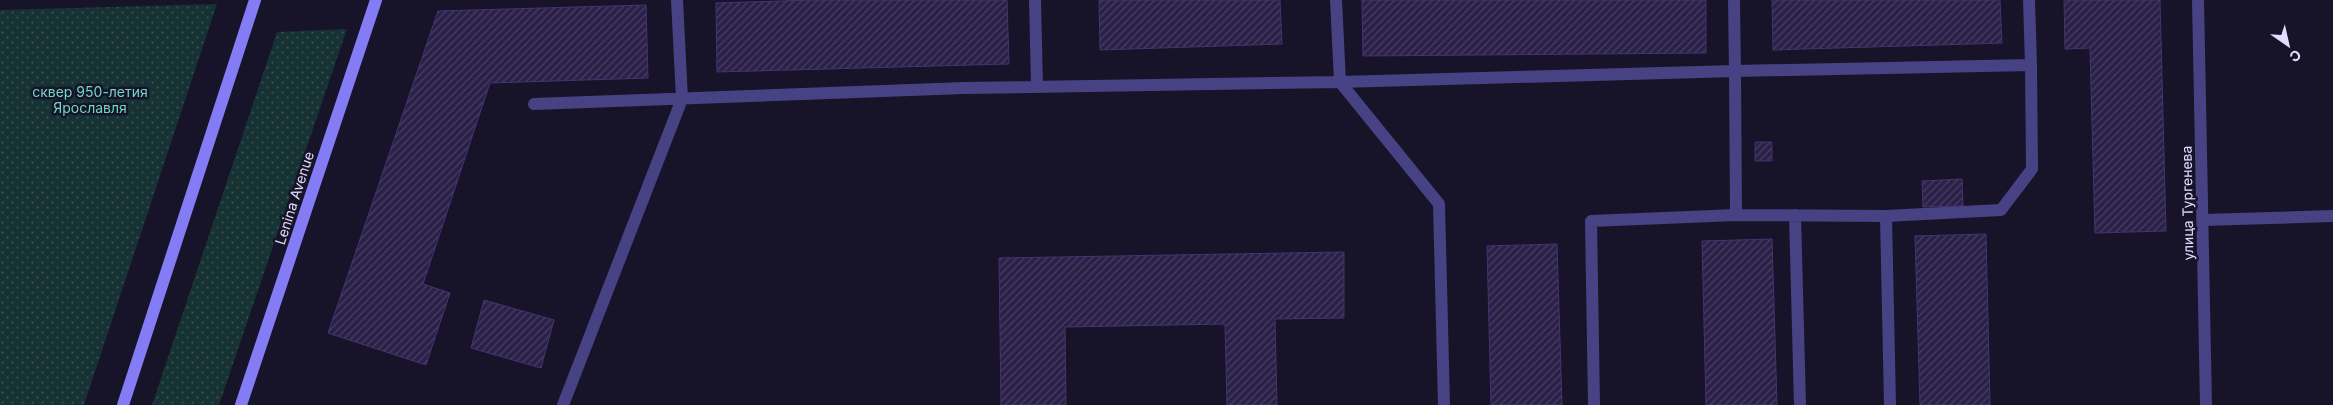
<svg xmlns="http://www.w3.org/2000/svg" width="2333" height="405" font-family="Inter,sans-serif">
  <defs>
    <pattern id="grass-dots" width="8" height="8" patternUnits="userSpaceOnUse" patternTransform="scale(1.25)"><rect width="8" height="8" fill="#163232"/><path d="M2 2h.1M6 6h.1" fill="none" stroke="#384f51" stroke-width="1.8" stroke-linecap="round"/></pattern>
    <pattern id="building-hatch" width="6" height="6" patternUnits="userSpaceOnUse" patternTransform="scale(1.25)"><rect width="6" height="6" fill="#2a2048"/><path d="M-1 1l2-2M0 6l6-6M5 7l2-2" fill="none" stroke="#494063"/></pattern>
  </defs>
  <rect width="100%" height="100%" fill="#171329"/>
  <path fill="url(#grass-dots)" d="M 217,4 L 84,405 L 0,405 L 0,10 Z
    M 347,29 L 219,405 L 152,405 L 277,32 Z"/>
  <path fill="url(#building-hatch)" stroke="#433472" d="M 812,0 L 1007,0 L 1009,64 L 717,72 L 716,3 Z
    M 1099,0 L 1280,0 L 1282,44 L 1100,50 Z
    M 1362,0 L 1706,0 L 1706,53 L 1363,56 Z
    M 1772,0 L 2000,0 L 2002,43 L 1773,50 Z
    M 2064,0 L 2160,0 L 2166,231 L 2095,233 L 2090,48 L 2065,49 Z
    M 646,5 L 648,78 L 490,83 L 423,284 L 450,293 L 426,365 L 328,333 L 438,11 Z
    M 1755,142 L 1772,142 L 1772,161 L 1755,161 Z
    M 1962,179 L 1963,206 L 1923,207 L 1922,181 Z
    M 1986,234 L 1990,405 L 1920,405 L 1915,236 Z
    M 1772,239 L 1777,405 L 1706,405 L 1702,241 Z
    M 1557,244 L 1562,405 L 1491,405 L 1487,246 Z
    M 1344,252 L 1344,318 L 1275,319 L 1277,405 L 1227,405 L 1225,324 L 1065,327 L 1066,405 L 1001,405 L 999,258 Z
    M 484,300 L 554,320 L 541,368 L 471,348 Z"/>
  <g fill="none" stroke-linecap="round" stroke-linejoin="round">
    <path stroke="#474284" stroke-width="12" d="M 1035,0 L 1037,86
      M 1336,0 L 1340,82 L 1439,204 L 1444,405
      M 1734,0 L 1735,71 L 2031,65 L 2029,0
      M 534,104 L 964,88 L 1340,82 L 1735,71 L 1736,215 L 1591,221 L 1594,405
      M 1736,215 L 1886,216 L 2001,210 L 2032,169 L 2031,65
      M 1795,215 L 1800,405
      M 1886,216 L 1890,405
      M 2203,220 L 2333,216
      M 563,405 L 682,99 L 677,0"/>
    <path stroke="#474284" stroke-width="12" d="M 2198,0 L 2206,405"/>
    <path stroke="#837cf4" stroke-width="12" d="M 123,405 L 255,0
      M 241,405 L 376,0"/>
  </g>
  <g text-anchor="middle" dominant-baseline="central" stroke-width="5" stroke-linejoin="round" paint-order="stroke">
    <g font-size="14" fill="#6ed8c1" stroke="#171329">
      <text x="90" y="91">сквер 950-летия<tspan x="90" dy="16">Ярославля</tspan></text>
    </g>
    <g font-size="14" fill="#e2ddfc" stroke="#171329">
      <text transform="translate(294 198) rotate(-72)">Lenina Avenue</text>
      <text transform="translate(2187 203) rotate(-91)">улица Тургенева</text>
    </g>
  </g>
  <g transform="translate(2288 45) rotate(146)" stroke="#171329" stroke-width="4" paint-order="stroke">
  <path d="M0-4L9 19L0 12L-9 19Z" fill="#e2ddfc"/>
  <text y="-8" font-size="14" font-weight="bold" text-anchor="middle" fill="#e2ddfc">С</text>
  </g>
</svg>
